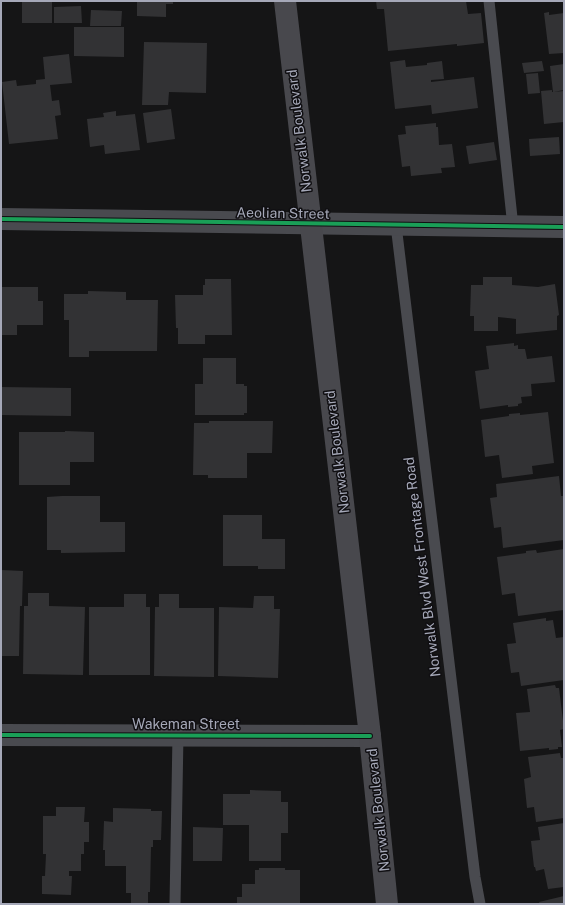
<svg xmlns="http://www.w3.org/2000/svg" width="565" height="905" font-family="'Public Sans',sans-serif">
  <rect width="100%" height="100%" fill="#151516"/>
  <path fill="#323234" d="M 22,1 L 52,1 L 52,23 L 22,23 Z
    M 137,1 L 173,1 L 173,4 L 166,4 L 166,17 L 137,16 Z
    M 376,1 L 466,1 L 468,14 L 481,13 L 484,43 L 457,46 L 457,44 L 388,51 L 384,9 L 377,9 Z
    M 81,6 L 82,23 L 54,23 L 54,7 Z
    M 91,10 L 122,11 L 121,26 L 90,26 Z
    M 549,12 L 549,15 L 564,13 L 564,53 L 549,54 L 544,13 Z
    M 74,27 L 124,27 L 124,57 L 74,56 Z
    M 144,42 L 207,43 L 206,93 L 169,92 L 168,105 L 142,105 Z
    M 69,54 L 72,83 L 50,85 L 52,101 L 59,100 L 61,115 L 55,116 L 58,139 L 9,144 L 2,82 L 16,80 L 17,86 L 36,84 L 36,80 L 45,79 L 43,57 Z
    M 405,60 L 406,67 L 427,65 L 427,63 L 442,61 L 444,79 L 431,80 L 431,82 L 474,77 L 478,108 L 432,114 L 431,105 L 395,109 L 390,62 Z
    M 542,61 L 544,71 L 524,73 L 522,63 Z
    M 564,64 L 564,90 L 553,92 L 550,66 Z
    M 538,73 L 540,93 L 528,94 L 526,74 Z
    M 552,90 L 552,92 L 564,91 L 564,122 L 544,124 L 541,91 Z
    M 171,109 L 175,139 L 147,143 L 143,113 Z
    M 116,111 L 116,116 L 135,114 L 140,150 L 105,154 L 104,145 L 90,147 L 87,119 L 104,117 L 103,113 Z
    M 436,123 L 436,127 L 438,127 L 439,145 L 452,144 L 455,167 L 441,168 L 442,173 L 411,176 L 410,166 L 402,167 L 398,135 L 406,134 L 405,126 Z
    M 559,137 L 560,154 L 530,156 L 529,139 Z
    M 494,142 L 497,160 L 469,164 L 466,146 Z
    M 483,277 L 512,277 L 512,285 L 538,287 L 555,284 L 559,315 L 557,316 L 557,330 L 516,334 L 516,319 L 498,317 L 498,331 L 474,331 L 474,316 L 470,316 L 471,285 L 483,285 Z
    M 205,279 L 231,279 L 232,335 L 205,335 L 205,344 L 178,344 L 178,328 L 176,328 L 175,295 L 203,295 L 203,285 L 205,285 Z
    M 1,287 L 38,287 L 38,301 L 43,301 L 43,325 L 17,325 L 17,335 L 1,335 Z
    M 88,291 L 126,292 L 126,300 L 158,300 L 157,351 L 89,351 L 89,357 L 69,357 L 69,320 L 64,320 L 64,294 L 88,294 Z
    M 514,343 L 514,346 L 518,345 L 518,349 L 525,349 L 527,359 L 552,356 L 555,382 L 531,384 L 532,396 L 521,397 L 522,403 L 518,404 L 518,406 L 508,407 L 508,405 L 480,409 L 475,371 L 489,369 L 486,346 Z
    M 203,358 L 236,358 L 236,384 L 244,384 L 244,386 L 247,386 L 247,413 L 244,413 L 244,415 L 195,415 L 195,384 L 203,384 Z
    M 1,387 L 71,388 L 71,416 L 1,415 Z
    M 548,412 L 554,463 L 532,466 L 533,474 L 502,478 L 499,455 L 485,457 L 481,420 L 509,416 L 509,414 L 520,413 L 520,415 Z
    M 209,421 L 273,421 L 272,453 L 247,453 L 247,478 L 208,478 L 208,475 L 193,475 L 194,423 L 209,423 Z
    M 65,431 L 94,432 L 94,462 L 70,462 L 70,485 L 19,485 L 19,432 L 65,432 Z
    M 559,476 L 561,496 L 564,496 L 564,540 L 503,548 L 501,527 L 494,528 L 490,498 L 497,497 L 496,484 Z
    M 62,496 L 100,496 L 100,522 L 125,522 L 125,552 L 61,553 L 61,550 L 47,550 L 47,497 Z
    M 223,515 L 262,515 L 262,539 L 285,539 L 285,569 L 258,569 L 258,566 L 223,566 Z
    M 564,549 L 564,610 L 518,616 L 515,593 L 502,595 L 497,557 L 526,553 L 526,551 L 536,550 L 537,553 Z
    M 1,570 L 23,571 L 22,606 L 20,606 L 19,656 L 1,656 Z
    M 28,593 L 49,593 L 49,606 L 85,607 L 83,675 L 23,674 L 24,606 L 28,606 Z
    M 124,594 L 146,594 L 146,607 L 150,607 L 150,675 L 89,675 L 89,607 L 124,607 Z
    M 159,594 L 179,594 L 179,608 L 214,608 L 214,677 L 154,676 L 155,607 L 159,607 Z
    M 254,596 L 274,596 L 274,609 L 280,609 L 278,678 L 218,676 L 219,607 L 253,608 Z
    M 546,618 L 546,621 L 553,620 L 556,638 L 564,637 L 564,680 L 521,686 L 519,672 L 511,673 L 507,644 L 516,643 L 513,623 Z
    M 555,685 L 556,688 L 559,688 L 564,729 L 560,730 L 562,747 L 558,747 L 558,749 L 549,750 L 549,748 L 520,751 L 516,713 L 530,712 L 527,689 Z
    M 560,753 L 561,758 L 564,758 L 564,818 L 536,822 L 534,807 L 527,808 L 524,779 L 531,777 L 528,757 Z
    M 250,790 L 281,791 L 281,802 L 288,802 L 288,833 L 281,833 L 281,861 L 249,861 L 249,825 L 223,825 L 223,794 L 250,794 Z
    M 56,807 L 85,807 L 84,822 L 89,822 L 89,842 L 84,842 L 84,854 L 81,854 L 81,871 L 69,871 L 69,876 L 72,876 L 71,895 L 42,894 L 42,876 L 45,876 L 46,854 L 43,854 L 43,816 L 56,816 Z
    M 113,808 L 151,809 L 151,811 L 162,811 L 161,840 L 153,840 L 153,847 L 151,847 L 150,892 L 148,892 L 148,904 L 131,904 L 131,893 L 126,893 L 126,866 L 105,866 L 105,850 L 103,850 L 104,821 L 113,822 Z
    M 564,823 L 564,887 L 548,889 L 544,869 L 536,871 L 535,867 L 534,867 L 531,841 L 540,840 L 538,827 Z
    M 193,827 L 223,828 L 222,861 L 193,861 Z
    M 259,868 L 285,868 L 285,870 L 300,870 L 300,904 L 237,904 L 237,897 L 242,897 L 242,884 L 255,884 L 255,870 L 259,870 Z
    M 564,896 L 564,904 L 540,904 L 539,902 Z"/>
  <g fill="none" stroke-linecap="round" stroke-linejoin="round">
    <path stroke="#494a4f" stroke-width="11" d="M 489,1 L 513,227
      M 396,225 L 475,877 L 480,904
      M 175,904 L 178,735"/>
    <path stroke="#494a4f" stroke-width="22" d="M 1,219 L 564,227
      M 1,735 L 370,736"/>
    <path stroke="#48484d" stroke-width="22" d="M 285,1 L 370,736 L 387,904"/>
    <defs>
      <path id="cycleway" d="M 1,219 L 564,227
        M 1,735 L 370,736"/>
    </defs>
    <use href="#cycleway" stroke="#100f12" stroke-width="6"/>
    <use href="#cycleway" stroke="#1a9f57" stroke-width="4"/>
  </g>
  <g text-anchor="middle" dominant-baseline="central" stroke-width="3" stroke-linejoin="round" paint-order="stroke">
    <g font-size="14" fill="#a5a8b8" stroke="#100f12">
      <text transform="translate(299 131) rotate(-97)">Norwalk Boulevard</text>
      <text transform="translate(283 213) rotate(1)">Aeolian Street</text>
      <text transform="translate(337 452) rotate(-97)">Norwalk Boulevard</text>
      <text transform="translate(422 567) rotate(-97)">Norwalk Blvd West Frontage Road</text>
      <text x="186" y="724">Wakeman Street</text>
      <text transform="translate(378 810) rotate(-96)">Norwalk Boulevard</text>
    </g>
  </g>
  <rect width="565" height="905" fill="none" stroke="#a5a8b8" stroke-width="4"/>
</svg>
